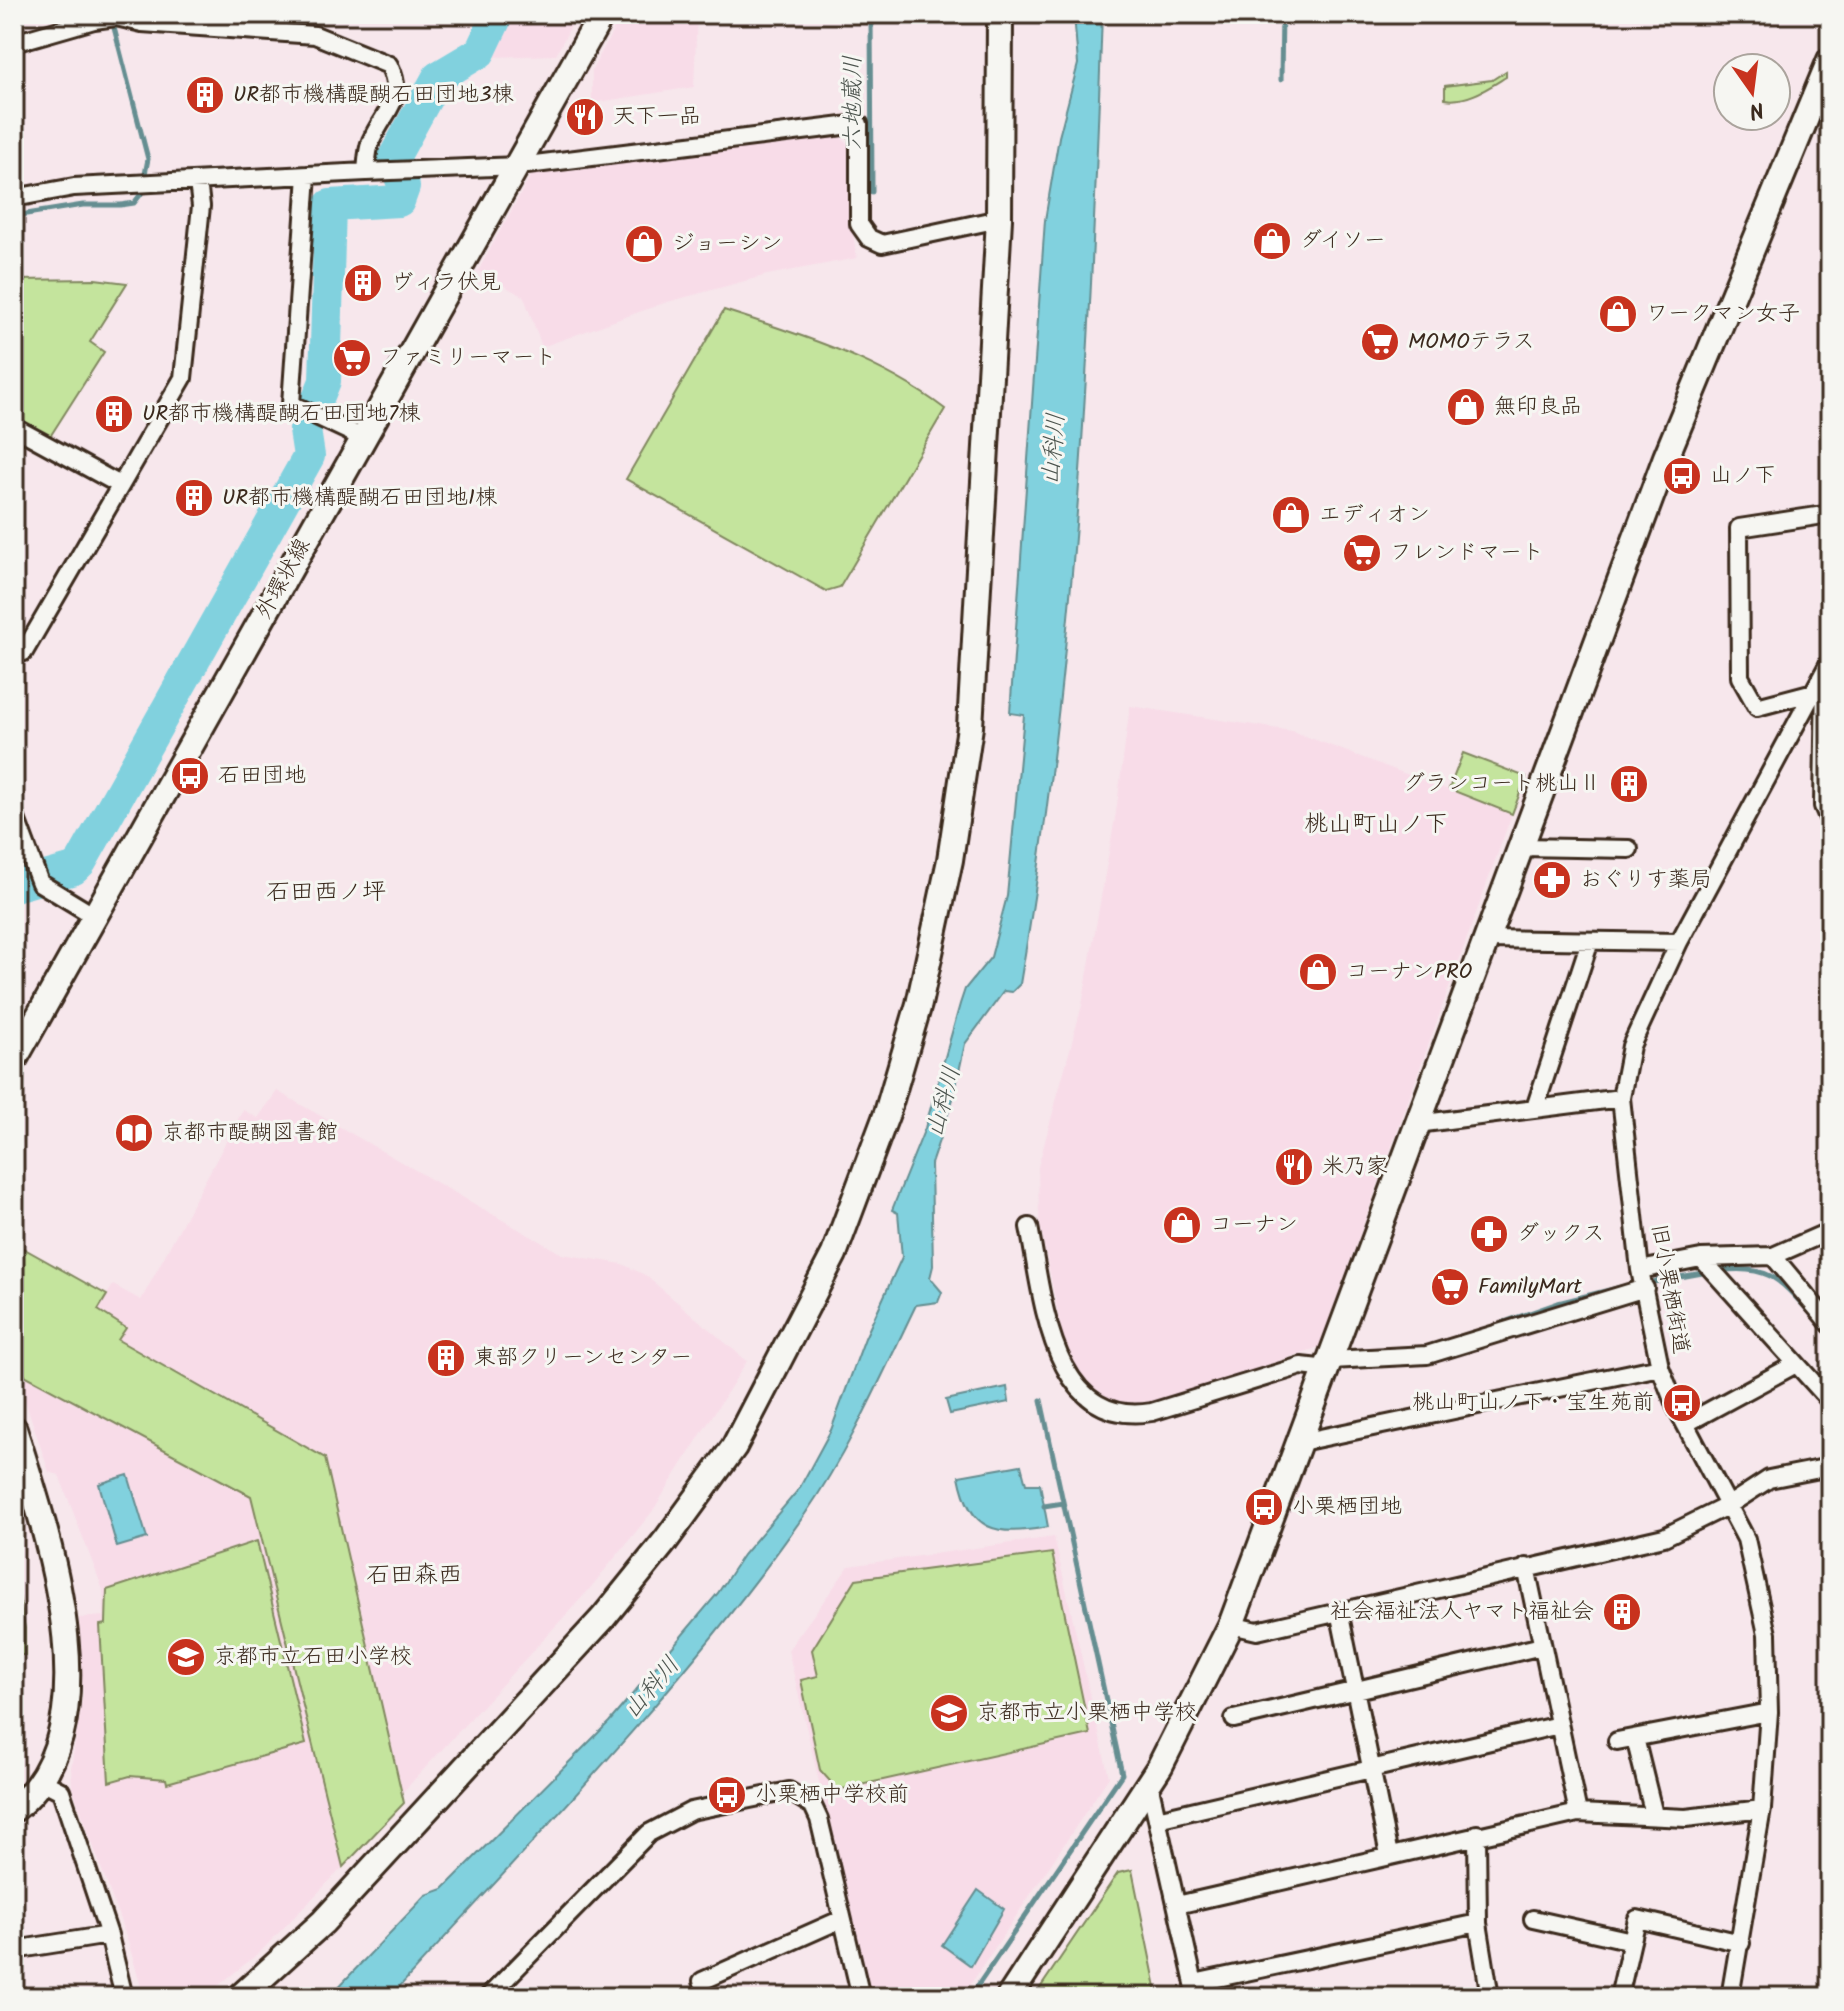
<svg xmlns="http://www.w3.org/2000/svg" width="1844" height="2011" font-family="Kalam,'Klee One',sans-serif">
  <rect width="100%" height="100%" fill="#f7e7ec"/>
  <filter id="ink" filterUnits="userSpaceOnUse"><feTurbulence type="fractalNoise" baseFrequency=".0125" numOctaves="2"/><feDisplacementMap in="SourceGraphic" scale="16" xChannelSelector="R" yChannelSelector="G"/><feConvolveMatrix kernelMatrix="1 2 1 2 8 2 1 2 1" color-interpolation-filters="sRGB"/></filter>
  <g filter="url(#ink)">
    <path fill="#f8dce8" d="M 510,14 L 577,14 L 556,55 L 491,57 Z
      M 622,14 L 697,14 L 694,87 L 592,103 L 592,70 Z
      M 837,135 L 848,144 L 848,205 L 857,258 L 767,275 L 664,303 L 542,347 L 524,297 L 478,271 L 531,175 Z
      M 1130,706 L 1292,731 L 1512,814 L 1319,1347 L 1148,1406 L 1129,1409 L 1102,1401 L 1069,1368 L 1039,1219 L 1038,1167 L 1082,1005 L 1116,812 Z
      M 277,1091 L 562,1254 L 622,1264 L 645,1275 L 747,1361 L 652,1512 L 587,1592 L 402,1793 L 325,1458 L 118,1340 L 97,1310 L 113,1285 L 141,1300 L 243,1110 L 258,1118 Z
      M 15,1370 L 251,1496 L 343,1867 L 260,1952 L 204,1997 L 144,1997 L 128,1942 L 72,1787 L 71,1768 L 83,1695 L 79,1618 L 104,1616 L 103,1590 L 59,1475 L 49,1472 Z
      M 1054,1537 L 1109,1777 L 962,1997 L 870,1997 L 788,1650 L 849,1566 Z"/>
    <path fill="#c4e49d" stroke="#80875e" stroke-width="2" d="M 1506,71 L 1506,77 C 1488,88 1467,103 1445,99 L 1445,86 L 1492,80 Z
      M 95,279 L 127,283 L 90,342 L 104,352 L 44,446 L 14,429 L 14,280 Z
      M 724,310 C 802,335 879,359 945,409 L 840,587 L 826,591 L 626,479 Z
      M 1463,753 L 1526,777 L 1512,814 L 1449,789 Z
      M 14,1243 L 107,1295 L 98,1310 L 126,1328 L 118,1340 L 325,1458 L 404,1803 L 343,1867 L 251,1496 L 15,1370 Z
      M 257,1541 L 306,1744 L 167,1783 L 166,1779 L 130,1776 L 109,1782 L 100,1625 L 106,1624 L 107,1590 Z
      M 1052,1553 L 1090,1734 L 838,1790 L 820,1770 L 801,1680 L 818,1676 L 812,1650 L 856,1579 Z
      M 14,1569 L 25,1628 L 25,1655 L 14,1655 Z
      M 1132,1870 L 1158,1997 L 1034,1997 L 1118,1873 Z"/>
    <path fill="#81d1de" stroke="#658e91" stroke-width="2" d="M 1074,14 L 1102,14 C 1091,339 1076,663 1020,984 L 1012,992 L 1004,991 L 965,1044 L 953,1099 L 931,1164 L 933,1266 L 930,1278 L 942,1292 L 938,1302 L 916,1305 C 882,1375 850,1449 805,1514 C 683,1688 533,1840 390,1997 L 329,1997 L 426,1895 L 443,1889 L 609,1722 L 718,1593 L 743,1555 L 799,1489 L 831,1430 L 865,1338 L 902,1257 L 898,1213 L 892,1210 L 925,1128 L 960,1004 L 965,989 L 991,957 L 1007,896 L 1024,715 L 1010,713 L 1045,220 L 1059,137 L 1078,64 Z
      M 1007,1387 L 1009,1402 L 950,1414 L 946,1400 Z
      M 1021,1465 L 1026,1484 L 1040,1484 L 1048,1527 C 996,1536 970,1533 959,1476 Z
      M 128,1475 L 147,1538 L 117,1547 L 99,1484 Z
      M 978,1890 L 1004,1909 L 971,1966 L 942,1945 Z"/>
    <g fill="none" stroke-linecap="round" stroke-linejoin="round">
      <path stroke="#658e91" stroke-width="5" d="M 871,14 L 872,192
        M 1281,80 L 1282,14
        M 14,216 L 83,205 L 121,205 L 134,203 L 141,194 L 148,159 L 112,20
        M 1718,1271 C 1770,1264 1780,1280 1813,1316
        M 1647,1283 L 1708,1272
        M 1504,1322 L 1558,1303 L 1637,1283
        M 1822,1327 L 1830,1336
        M 1044,1506 L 1063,1503
        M 970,1997 L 1122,1774 L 1041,1400"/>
      <path stroke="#81d1de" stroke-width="32" d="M 14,886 L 74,869 L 81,862 L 309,456 L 305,430 L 325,381 L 330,205 L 399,201 L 404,187 L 393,159 L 438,77 L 480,52 L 498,14"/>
      <defs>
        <path id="street" d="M 14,43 L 94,20 L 116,17 L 142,23 L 315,35 L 389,65 C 406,100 385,109 371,141 C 367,150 367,162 366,172 L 74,187 L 14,198
          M 366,172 L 519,166 L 859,124 L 859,224 L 869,238 L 882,244 L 999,219
          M 307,175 L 291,404 L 363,438
          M 14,427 L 120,485
          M 24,652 L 183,378 L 201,206 L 198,182
          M 1825,677 L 1823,806 L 1830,822
          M 1814,692 L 1757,707 L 1740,677 L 1739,528 L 1830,514
          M 14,813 L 40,883 L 96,917
          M 1522,847 L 1629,849
          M 1487,939 L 1679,942
          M 1535,1108 L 1590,941
          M 1417,1124 L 1621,1098
          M 1029,1227 C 1043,1297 1051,1429 1152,1412 L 1301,1366 L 1328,1369
          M 1773,1256 L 1830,1324
          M 1701,1258 L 1830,1401
          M 1640,1270 L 1701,1258 L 1773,1256 L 1830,1231
          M 1331,1360 L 1427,1355 L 1645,1288
          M 1685,1424 L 1796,1364
          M 1301,1442 L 1660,1367
          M 1526,1567 L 1578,1813
          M 1339,1611 L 1389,1855
          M 1231,1625 L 1257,1631 L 1664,1537 L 1729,1505 L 1769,1479 L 1830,1467
          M 1234,1719 L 1542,1646
          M 1635,1738 L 1654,1815
          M 1617,1741 L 1769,1712
          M 42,1781 L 61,1791 L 109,1935 L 124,1997
          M 1149,1783 L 1197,1997
          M 1157,1819 L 1559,1725
          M 1477,1834 L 1478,1923 L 1490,1997
          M 1177,1905 L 1578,1813 L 1686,1818 L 1762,1809
          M 1533,1919 L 1632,1941
          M 14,1950 L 109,1935
          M 702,1981 L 842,1919
          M 1194,1983 L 1478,1923
          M 488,1997 L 649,1833 L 691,1811 L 789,1791 L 813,1806 L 819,1819 L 861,1997
          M 1619,1997 L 1637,1919 L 1741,1943
          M 1730,1997 L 1762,1809 L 1769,1712 L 1767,1634 L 1746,1539 L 1675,1405 L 1660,1367 L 1640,1270 L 1621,1098 L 1631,1046 L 1679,942 L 1830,661
          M 1828,1997 L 1830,1996"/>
        <path id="secondary" d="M 14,1060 L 602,14
          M 14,1429 C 46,1530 116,1731 14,1809
          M 240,1997 L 323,1922 L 603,1618 L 666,1540 L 734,1447 L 834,1254 L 887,1113 L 919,1004 L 950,860 L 970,727 L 999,219 L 1000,14
          M 1009,1997 L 1160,1766 L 1231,1625 L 1666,457 L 1830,60"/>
      </defs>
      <use href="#street" stroke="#3b2a1e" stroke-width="22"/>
      <use href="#secondary" stroke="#3b2a1e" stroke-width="30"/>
      <use href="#street" stroke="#f6f6f2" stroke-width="16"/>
      <use href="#secondary" stroke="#f6f6f2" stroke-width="24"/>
    </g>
  </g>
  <defs>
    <symbol id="building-disc" viewBox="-11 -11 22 22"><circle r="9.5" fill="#c8321e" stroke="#f6f6f2"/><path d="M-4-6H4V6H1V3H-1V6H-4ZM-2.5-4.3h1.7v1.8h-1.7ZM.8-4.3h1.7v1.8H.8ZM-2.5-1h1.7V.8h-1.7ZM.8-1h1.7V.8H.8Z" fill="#fff"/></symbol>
    <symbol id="restaurant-disc" viewBox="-11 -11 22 22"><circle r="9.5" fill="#c8321e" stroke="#f6f6f2"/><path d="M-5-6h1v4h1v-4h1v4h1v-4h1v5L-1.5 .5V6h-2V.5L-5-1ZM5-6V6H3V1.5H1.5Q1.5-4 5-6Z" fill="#fff"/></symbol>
    <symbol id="shop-disc" viewBox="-11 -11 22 22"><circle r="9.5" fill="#c8321e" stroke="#f6f6f2"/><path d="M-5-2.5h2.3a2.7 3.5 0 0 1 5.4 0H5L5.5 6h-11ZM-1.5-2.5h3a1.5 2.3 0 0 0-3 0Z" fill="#fff"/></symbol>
    <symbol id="supermarket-disc" viewBox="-11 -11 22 22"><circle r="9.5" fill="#c8321e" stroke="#f6f6f2"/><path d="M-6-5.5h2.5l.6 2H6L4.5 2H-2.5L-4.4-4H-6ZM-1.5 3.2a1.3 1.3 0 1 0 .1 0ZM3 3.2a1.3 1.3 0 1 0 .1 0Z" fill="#fff"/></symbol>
    <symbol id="bus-disc" viewBox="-11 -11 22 22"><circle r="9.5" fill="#c8321e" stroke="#f6f6f2"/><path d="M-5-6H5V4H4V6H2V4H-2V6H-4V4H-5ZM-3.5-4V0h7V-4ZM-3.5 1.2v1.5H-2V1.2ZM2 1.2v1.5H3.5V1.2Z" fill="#fff"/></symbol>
    <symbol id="pharmacy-disc" viewBox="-11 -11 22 22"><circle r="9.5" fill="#c8321e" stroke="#f6f6f2"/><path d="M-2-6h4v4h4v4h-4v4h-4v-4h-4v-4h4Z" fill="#fff"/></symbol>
    <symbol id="library-disc" viewBox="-11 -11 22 22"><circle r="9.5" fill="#c8321e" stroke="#f6f6f2"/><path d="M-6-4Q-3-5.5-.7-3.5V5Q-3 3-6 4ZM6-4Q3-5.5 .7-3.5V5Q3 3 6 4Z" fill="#fff"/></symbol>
    <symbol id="school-disc" viewBox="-11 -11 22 22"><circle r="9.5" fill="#c8321e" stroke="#f6f6f2"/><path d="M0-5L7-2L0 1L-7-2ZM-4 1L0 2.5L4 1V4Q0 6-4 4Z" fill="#fff"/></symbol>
  </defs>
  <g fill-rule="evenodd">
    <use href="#building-disc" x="183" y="73" width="44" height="44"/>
    <use href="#restaurant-disc" x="563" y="95" width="44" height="44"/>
    <use href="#shop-disc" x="1250" y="219" width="44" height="44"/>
    <use href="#shop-disc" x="622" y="222" width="44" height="44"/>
    <use href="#building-disc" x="341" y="261" width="44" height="44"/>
    <use href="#shop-disc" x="1596" y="292" width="44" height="44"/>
    <use href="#supermarket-disc" x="1358" y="320" width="44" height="44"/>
    <use href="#supermarket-disc" x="330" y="336" width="44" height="44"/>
    <use href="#shop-disc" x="1444" y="385" width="44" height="44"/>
    <use href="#building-disc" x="92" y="392" width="44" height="44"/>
    <use href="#bus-disc" x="1660" y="454" width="44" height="44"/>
    <use href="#building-disc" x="172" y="476" width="44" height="44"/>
    <use href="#shop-disc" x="1269" y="493" width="44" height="44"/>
    <use href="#supermarket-disc" x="1340" y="531" width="44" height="44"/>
    <use href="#bus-disc" x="168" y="754" width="44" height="44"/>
    <use href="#building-disc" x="1607" y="762" width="44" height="44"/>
    <use href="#pharmacy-disc" x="1530" y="858" width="44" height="44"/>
    <use href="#shop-disc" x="1296" y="950" width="44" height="44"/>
    <use href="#library-disc" x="112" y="1111" width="44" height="44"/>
    <use href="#restaurant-disc" x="1272" y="1145" width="44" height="44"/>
    <use href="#shop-disc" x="1160" y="1203" width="44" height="44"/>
    <use href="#pharmacy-disc" x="1467" y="1212" width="44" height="44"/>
    <use href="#supermarket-disc" x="1428" y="1265" width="44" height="44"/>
    <use href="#building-disc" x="424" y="1336" width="44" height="44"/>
    <use href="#bus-disc" x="1660" y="1381" width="44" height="44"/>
    <use href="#bus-disc" x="1242" y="1485" width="44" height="44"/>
    <use href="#building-disc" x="1600" y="1590" width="44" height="44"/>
    <use href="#school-disc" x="164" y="1635" width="44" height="44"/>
    <use href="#school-disc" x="927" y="1691" width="44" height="44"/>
    <use href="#bus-disc" x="705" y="1773" width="44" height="44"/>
  </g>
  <g text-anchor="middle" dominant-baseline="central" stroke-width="6" stroke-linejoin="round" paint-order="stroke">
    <g font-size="22" fill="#3b2a1e" stroke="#f6f6f2" text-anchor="start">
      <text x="233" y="95">UR都市機構醍醐石田団地3棟</text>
      <text x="613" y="117">天下一品</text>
      <text x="1300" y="241">ダイソー</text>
      <text x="672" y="244">ジョーシン</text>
      <text x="391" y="283">ヴィラ伏見</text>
      <text x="1646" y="314">ワークマン女子</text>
      <text x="1408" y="342">MOMOテラス</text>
      <text x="380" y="358">ファミリーマート</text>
      <text x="1494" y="407">無印良品</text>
      <text x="142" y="414">UR都市機構醍醐石田団地7棟</text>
      <text x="1710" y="476">山ノ下</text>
      <text x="222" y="498">UR都市機構醍醐石田団地1棟</text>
      <text x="1319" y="515">エディオン</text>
      <text x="1390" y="553">フレンドマート</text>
      <text x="218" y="776">石田団地</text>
      <text x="1601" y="784" text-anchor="end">グランコート桃山Ⅱ</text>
      <text x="1580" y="880">おぐりす薬局</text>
      <text x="1346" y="972">コーナンPRO</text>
      <text x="162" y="1133">京都市醍醐図書館</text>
      <text x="1322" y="1167">米乃家</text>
      <text x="1210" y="1225">コーナン</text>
      <text x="1517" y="1234">ダックス</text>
      <text x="1478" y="1287">FamilyMart</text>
      <text x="474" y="1358">東部クリーンセンター</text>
      <text x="1654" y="1403" text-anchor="end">桃山町山ノ下・宝生苑前</text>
      <text x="1292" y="1507">小栗栖団地</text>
      <text x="1594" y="1612" text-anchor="end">社会福祉法人ヤマト福祉会</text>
      <text x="214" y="1657">京都市立石田小学校</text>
      <text x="977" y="1713">京都市立小栗栖中学校</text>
      <text x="755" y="1795">小栗栖中学校前</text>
    </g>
    <g font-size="22" fill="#3b2a1e" stroke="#f6f6f2">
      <text transform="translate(284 579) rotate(-61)">外環状線</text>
      <text transform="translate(1669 1289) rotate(80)">旧小栗栖街道</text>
    </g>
    <g font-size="24" font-style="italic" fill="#4c544e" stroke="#f6f6f2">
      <text transform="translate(853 103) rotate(-90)">六地蔵川</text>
      <text transform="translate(1054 449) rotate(-85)">山科川</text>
      <text transform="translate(944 1102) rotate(-75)">山科川</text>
      <text transform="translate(652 1688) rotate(-50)">山科川</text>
    </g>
    <g font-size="24" fill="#3b2a1e" stroke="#f6f6f2">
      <text x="1376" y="824">桃山町山ノ下</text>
      <text x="326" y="892">石田西ノ坪</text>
      <text x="414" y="1575">石田森西</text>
    </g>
  </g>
  <rect width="1844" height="2011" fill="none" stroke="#f6f6f2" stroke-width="48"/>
  <rect x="24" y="24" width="1796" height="1963" fill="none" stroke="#3b2a1e" stroke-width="3" filter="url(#ink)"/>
  <g transform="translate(1752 92) rotate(166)"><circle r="38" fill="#f6f6f2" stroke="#aba49d" stroke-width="2"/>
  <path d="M0-6L14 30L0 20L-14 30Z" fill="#c8321e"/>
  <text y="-12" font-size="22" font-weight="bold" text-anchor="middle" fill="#3b2a1e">N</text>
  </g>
</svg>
